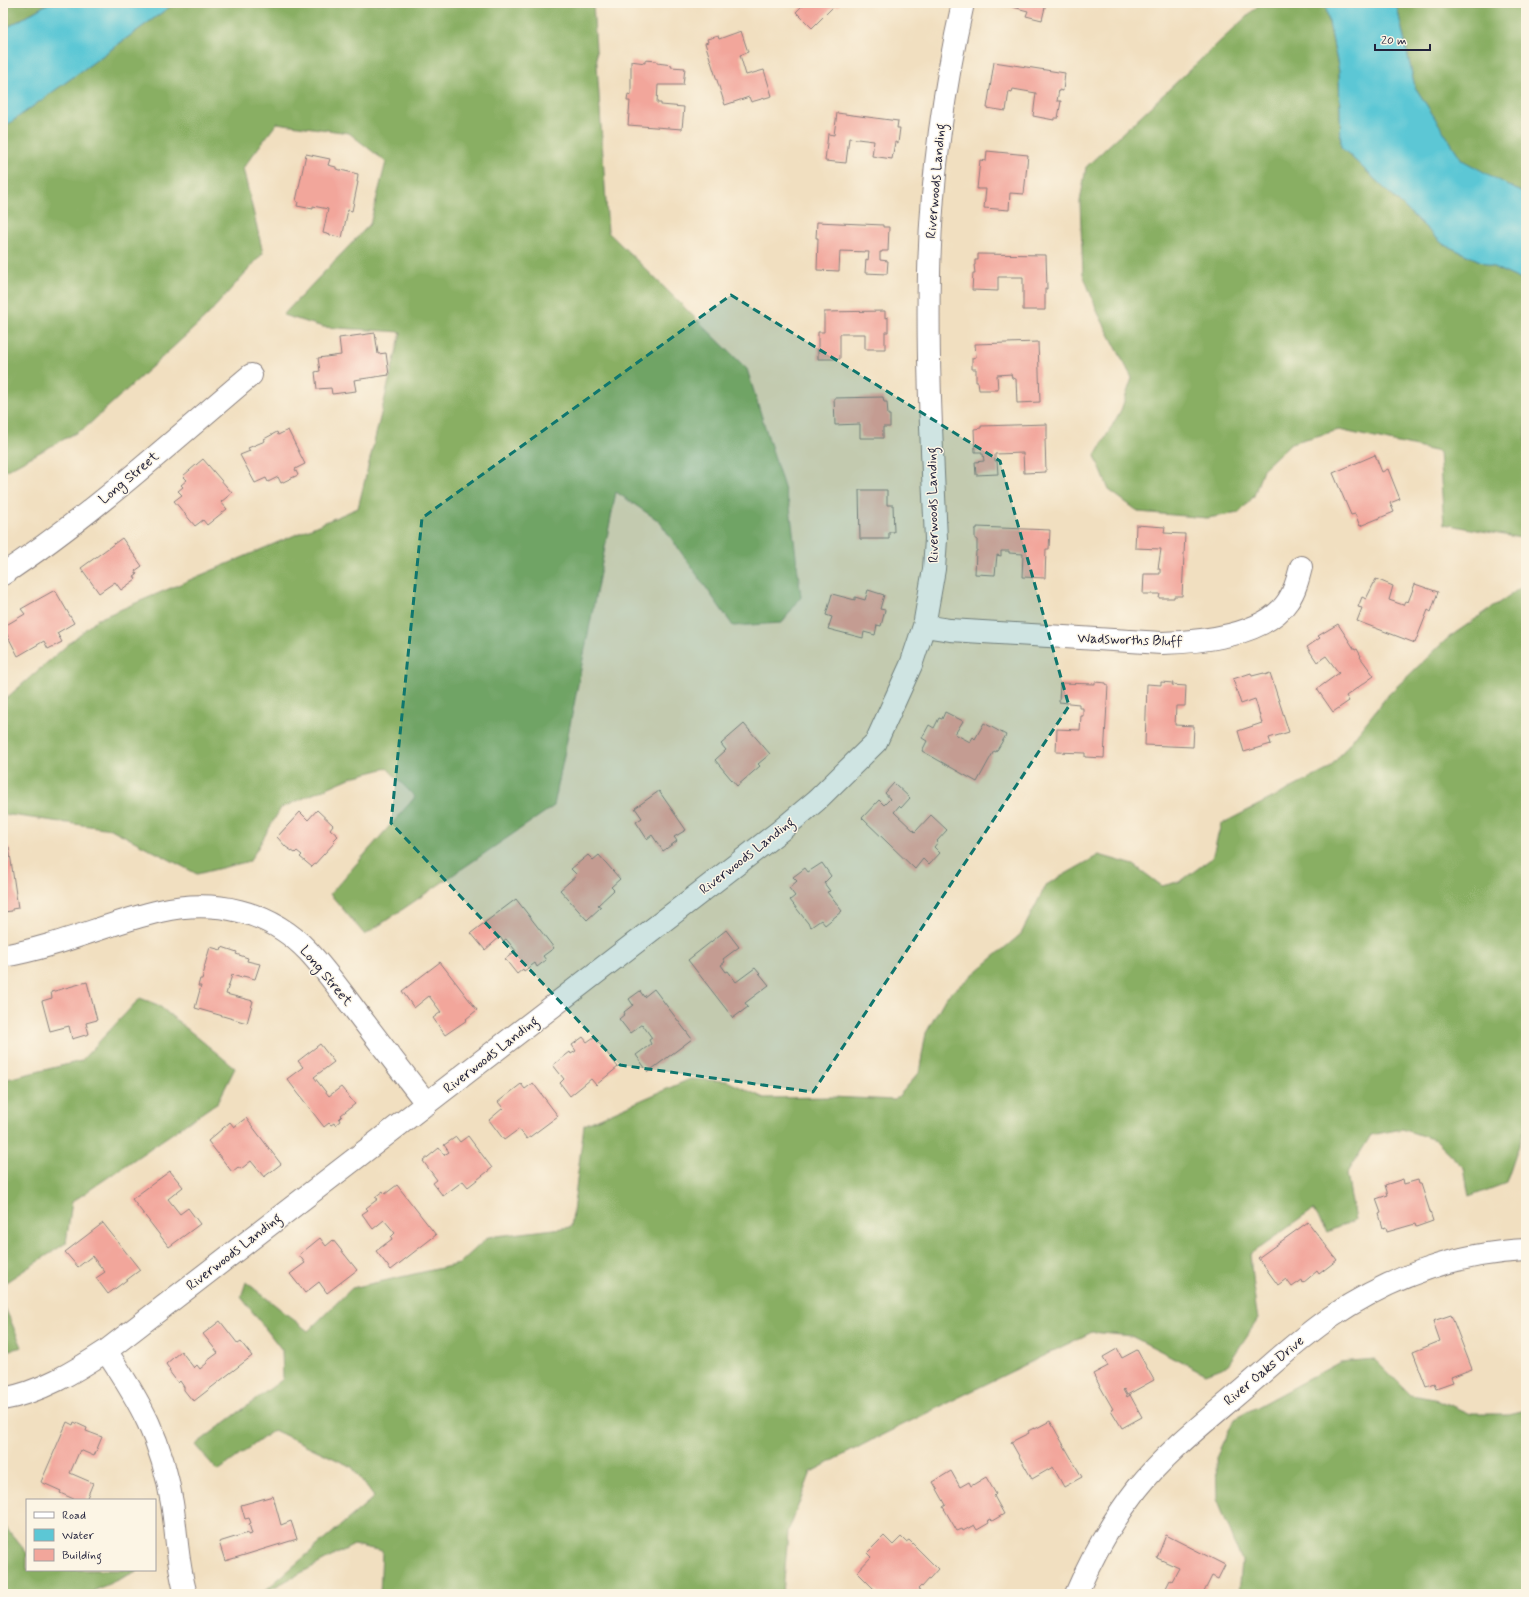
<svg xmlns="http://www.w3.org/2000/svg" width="1529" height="1597" font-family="Mynerve,sans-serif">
  <rect width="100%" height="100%" fill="#fcf5e5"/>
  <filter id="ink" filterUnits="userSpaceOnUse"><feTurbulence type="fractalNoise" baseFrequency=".025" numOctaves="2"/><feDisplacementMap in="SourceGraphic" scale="8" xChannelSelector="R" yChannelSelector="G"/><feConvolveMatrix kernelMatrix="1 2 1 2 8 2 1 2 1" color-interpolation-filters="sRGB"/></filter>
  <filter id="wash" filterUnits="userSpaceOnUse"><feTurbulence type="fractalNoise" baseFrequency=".012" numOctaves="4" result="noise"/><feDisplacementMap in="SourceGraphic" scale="16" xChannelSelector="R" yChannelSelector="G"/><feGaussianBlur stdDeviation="0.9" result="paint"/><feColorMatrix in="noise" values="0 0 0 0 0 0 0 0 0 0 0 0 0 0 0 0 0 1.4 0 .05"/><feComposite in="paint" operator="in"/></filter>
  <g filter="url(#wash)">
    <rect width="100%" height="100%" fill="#f1dfc0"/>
    <path fill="#89af64" stroke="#566850" d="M 3,3 L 49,3 L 3,30 Z
      M 175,3 L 593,3 L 608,232 L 747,369 L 790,507 L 801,597 L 782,623 L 733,626 L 659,521 L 616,492 L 554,806 L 365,935 L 330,894 L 415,797 L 387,768 L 352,777 L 281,808 L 250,861 L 197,874 L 111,829 L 3,814 L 3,701 L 96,620 L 358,508 L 401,332 L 323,327 L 283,315 L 370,224 L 386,162 L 349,133 L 277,123 L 243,168 L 263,253 L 206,317 L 85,428 L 3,472 L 3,128 Z
      M 1261,3 L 1325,3 L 1339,71 L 1341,147 L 1443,244 L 1526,282 L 1526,539 L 1444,524 L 1439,452 L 1339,430 L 1291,443 L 1263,469 L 1254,496 L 1239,513 L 1207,518 L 1139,512 L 1109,490 L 1095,456 L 1121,410 L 1132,378 L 1098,313 L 1083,274 L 1080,202 L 1086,167 Z
      M 1396,3 L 1526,3 L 1526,195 L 1462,161 L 1415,87 Z
      M 1526,584 L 1526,1131 L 1524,1131 L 1506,1183 L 1469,1197 L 1464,1168 L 1435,1140 L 1402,1129 L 1371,1135 L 1347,1174 L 1355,1220 L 1327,1232 L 1313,1210 L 1250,1254 L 1253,1287 L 1258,1319 L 1227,1366 L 1206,1374 L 1131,1336 L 1092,1332 L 872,1440 L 811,1472 L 788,1532 L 783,1594 L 380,1594 L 382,1551 L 354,1545 L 261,1594 L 374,1497 L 352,1467 L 274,1430 L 218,1471 L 195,1445 L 283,1379 L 282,1350 L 241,1297 L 246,1282 L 308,1331 L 352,1288 L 459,1264 L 488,1237 L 571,1227 L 584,1125 L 690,1079 L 727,1081 L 764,1098 L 832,1097 L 895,1100 L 919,1073 L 926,1033 L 946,997 L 1021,934 L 1046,885 L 1099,855 L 1134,865 L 1162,886 L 1181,881 L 1212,858 L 1221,824 L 1329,769 L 1388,695 L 1448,638 Z
      M 140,998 L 158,1005 L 235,1068 L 218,1102 L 72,1202 L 66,1243 L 3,1284 L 3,1080 L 81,1061 Z
      M 3,1303 L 22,1347 L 3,1352 Z
      M 1375,1359 L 1411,1395 L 1440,1400 L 1471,1414 L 1509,1414 L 1526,1410 L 1526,1594 L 1239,1594 L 1242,1561 L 1217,1499 L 1216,1458 L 1234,1419 L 1340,1362 Z
      M 3,1524 L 27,1553 L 27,1570 L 139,1570 L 87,1594 L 3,1594 Z"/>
    <path fill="#5cc7d5" stroke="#3f7488" d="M 49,3 L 175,3 L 3,128 L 3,30 Z
      M 1325,3 L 1396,3 L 1415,87 L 1462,160 L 1526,195 L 1526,282 L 1443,244 L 1341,147 L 1339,71 Z"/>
    <g id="blocks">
      <path fill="#f2a69b" d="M 805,3 L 841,3 L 837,7 L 835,5 L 812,28 L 796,12 Z
        M 1010,3 L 1046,3 L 1042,20 L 1026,16 L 1028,11 L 1009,6 Z
        M 741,31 L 748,52 L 740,55 L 746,75 L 764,70 L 772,96 L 751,102 L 749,97 L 725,105 L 705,43 L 708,42 L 707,39 L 718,36 L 719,39 Z
        M 645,60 L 657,61 L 657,63 L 672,65 L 671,67 L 685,68 L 683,85 L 658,85 L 657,103 L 661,103 L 661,105 L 684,107 L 682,129 L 628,125 L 630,101 L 627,101 L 628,94 L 631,95 L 631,61 L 645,63 Z
        M 994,62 L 1065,73 L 1063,91 L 1059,90 L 1057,101 L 1061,101 L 1058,118 L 1054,118 L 1054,120 L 1033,116 L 1036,93 L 1013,89 L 1012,92 L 1009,91 L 1006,111 L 987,108 Z
        M 837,113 L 898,121 L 897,128 L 900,128 L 898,143 L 895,142 L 892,159 L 872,156 L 874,141 L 849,138 L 846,163 L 825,161 L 828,134 L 834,135 Z
        M 987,151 L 1028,155 L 1024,194 L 1010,193 L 1009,210 L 984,208 L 986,189 L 977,189 L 980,160 L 986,161 Z
        M 306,154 L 330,159 L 328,165 L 336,167 L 336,169 L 358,174 L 357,182 L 358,182 L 352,211 L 348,210 L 342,238 L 323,233 L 328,209 L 313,206 L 313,209 L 297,206 L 298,202 L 296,201 Z
        M 817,222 L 883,225 L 883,227 L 889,227 L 888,251 L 882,251 L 882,252 L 880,252 L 880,260 L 888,261 L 887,274 L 865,273 L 866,259 L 868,260 L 869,252 L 840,251 L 839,271 L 817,270 L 818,238 L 816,238 Z
        M 978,254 L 1046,255 L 1047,289 L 1045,289 L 1045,310 L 1023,310 L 1023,277 L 998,277 L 998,291 L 972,290 L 973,273 L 975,273 L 974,265 L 975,265 L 975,260 L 978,260 Z
        M 885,311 L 885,318 L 888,317 L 888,332 L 885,332 L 885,349 L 865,349 L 865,334 L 840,334 L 840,359 L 818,359 L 818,332 L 824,332 L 824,312 Z
        M 375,333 L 378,354 L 386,353 L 389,375 L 354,380 L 356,391 L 332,394 L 331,388 L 317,389 L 315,372 L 320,371 L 318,358 L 341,355 L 339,338 Z
        M 1038,342 L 1040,402 L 1017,403 L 1016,379 L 1012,378 L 1011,374 L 997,375 L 998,390 L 979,390 L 978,382 L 976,382 L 976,369 L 972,369 L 972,358 L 976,357 L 975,344 Z
        M 883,397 L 884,402 L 887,402 L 888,415 L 890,415 L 890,427 L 883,427 L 883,438 L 860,438 L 860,424 L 835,425 L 834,398 Z
        M 1047,424 L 1047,439 L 1045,439 L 1046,472 L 1024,473 L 1023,453 L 995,454 L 995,461 L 997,461 L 998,474 L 976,475 L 975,462 L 984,461 L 983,454 L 981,454 L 981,452 L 975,452 L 974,429 L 981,428 L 981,426 Z
        M 288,430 L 305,464 L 295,469 L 298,475 L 281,483 L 278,477 L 268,482 L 266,478 L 255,483 L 240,455 L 250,451 L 248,448 L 265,441 L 264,439 L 277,432 L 278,435 Z
        M 1375,455 L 1382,472 L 1388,469 L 1400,499 L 1390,503 L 1394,512 L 1360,526 L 1355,514 L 1351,515 L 1333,473 Z
        M 203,459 L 232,493 L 221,502 L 227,509 L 207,525 L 203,520 L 195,526 L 174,501 L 182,495 L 178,491 L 183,487 L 181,485 L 187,480 L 183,476 Z
        M 859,490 L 887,490 L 887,505 L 893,505 L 894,532 L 889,532 L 889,539 L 860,539 Z
        M 1136,525 L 1165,527 L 1164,533 L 1185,534 L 1182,596 L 1174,596 L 1174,598 L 1159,598 L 1160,594 L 1143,594 L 1144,574 L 1160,574 L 1160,569 L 1158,569 L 1161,549 L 1135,548 Z
        M 977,527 L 1050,530 L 1049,549 L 1046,549 L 1045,578 L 1022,577 L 1023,554 L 1009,553 L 1009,551 L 1001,551 L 1001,556 L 997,555 L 995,575 L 975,574 L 976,551 L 977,551 L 977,539 L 975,539 L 975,529 L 977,529 Z
        M 122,538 L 142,566 L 135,571 L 137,574 L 134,576 L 136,579 L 121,590 L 115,582 L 99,593 L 81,568 Z
        M 1376,579 L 1393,586 L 1389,600 L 1403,605 L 1405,601 L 1408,602 L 1415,584 L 1438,592 L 1431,612 L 1428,610 L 1415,643 L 1357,621 L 1362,608 L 1358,607 L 1362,597 L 1366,599 Z
        M 55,590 L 74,623 L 57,633 L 62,642 L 48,649 L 44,641 L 18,656 L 3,627 L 25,614 L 21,609 Z
        M 868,590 L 884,595 L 880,609 L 885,610 L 881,626 L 877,625 L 875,635 L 864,632 L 863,638 L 828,629 L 832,617 L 826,615 L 832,594 L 855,600 L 855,597 L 865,600 Z
        M 1338,624 L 1355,650 L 1357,649 L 1361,656 L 1360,657 L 1374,676 L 1346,696 L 1349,701 L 1333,712 L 1317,689 L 1339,673 L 1326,656 L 1317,662 L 1307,647 L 1320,638 L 1318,636 Z
        M 1251,673 L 1252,676 L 1264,673 L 1265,675 L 1270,673 L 1289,732 L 1269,738 L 1271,744 L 1244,752 L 1238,731 L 1262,723 L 1255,699 L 1241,704 L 1233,679 Z
        M 1095,682 L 1106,683 L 1106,684 L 1108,685 L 1104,758 L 1085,757 L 1085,753 L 1056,752 L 1057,729 L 1080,730 L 1081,716 L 1083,716 L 1083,708 L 1079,708 L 1079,704 L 1059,702 L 1060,683 L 1095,684 Z
        M 1161,682 L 1173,683 L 1172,685 L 1186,686 L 1185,706 L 1176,706 L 1175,725 L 1194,726 L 1193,747 L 1145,745 L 1147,684 L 1161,685 Z
        M 945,712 L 963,721 L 955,734 L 970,742 L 973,737 L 975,739 L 984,723 L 1006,735 L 996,752 L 994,751 L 977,782 L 922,751 L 927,741 L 922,738 L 929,725 L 934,728 L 939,718 L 942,719 Z
        M 744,724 L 770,754 L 758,764 L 760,766 L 737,786 L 715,760 L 726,750 L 721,744 Z
        M 894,783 L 910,798 L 901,808 L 899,806 L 894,812 L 915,832 L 931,815 L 947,830 L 937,841 L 938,842 L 934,847 L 940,853 L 929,865 L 923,859 L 915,869 L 862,818 L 879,800 L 884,805 L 890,799 L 885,793 Z
        M 659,791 L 686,830 L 674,837 L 677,841 L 663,851 L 652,835 L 647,839 L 636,822 L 642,818 L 635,808 Z
        M 317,810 L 333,825 L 330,829 L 338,836 L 333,841 L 335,842 L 312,867 L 300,857 L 302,855 L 297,851 L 295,853 L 286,847 L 277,837 L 300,812 L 308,820 Z
        M 9,847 L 18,908 L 12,909 L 12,911 L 3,912 L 3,848 Z
        M 588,855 L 593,860 L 599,855 L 620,879 L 611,887 L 614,890 L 598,905 L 601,907 L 587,920 L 560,890 L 577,875 L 571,869 Z
        M 822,863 L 831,876 L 824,883 L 830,891 L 827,892 L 842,911 L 825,925 L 821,920 L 811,927 L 790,900 L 795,896 L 789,888 L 797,881 L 793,877 L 805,868 L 808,872 Z
        M 516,899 L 554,948 L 543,956 L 546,960 L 537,967 L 535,963 L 524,971 L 523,969 L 517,974 L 505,959 L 516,951 L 506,939 L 503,941 L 500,937 L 485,950 L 471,933 Z
        M 726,930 L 739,947 L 723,959 L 725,962 L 721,965 L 726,972 L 728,971 L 736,982 L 755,968 L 769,985 L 745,1003 L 748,1007 L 733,1018 L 688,960 Z
        M 210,947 L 221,950 L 222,947 L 237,952 L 236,954 L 248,958 L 247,961 L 260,964 L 255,979 L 243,976 L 242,978 L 232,975 L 226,994 L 253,1001 L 247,1023 L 195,1008 L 201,986 L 198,986 L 200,979 L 202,979 L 205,968 L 204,968 Z
        M 440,962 L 477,1010 L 466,1019 L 467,1020 L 445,1035 L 433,1018 L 441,1012 L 429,996 L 414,1008 L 402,991 Z
        M 87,982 L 97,1020 L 86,1023 L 89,1034 L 72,1039 L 69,1026 L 50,1031 L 42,1001 L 52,998 L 51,992 Z
        M 654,989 L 692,1039 L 648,1072 L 636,1055 L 651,1044 L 649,1040 L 652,1038 L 642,1024 L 630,1033 L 619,1019 L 625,1014 L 624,1012 L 633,1005 L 629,999 L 640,991 L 644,997 Z
        M 583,1037 L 587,1042 L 594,1037 L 618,1067 L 596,1085 L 591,1079 L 570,1096 L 560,1083 L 564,1079 L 553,1065 L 570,1052 L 571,1054 L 576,1051 L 572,1045 Z
        M 320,1044 L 334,1062 L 314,1077 L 329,1096 L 341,1087 L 355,1104 L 341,1115 L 342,1116 L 339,1119 L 340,1121 L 335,1125 L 334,1123 L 331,1125 L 329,1123 L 324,1127 L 287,1079 L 303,1067 L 298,1061 Z
        M 533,1083 L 558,1116 L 527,1139 L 519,1129 L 504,1140 L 489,1120 L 503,1108 L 498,1102 L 521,1084 L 525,1089 Z
        M 246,1118 L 281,1164 L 264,1177 L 251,1161 L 241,1169 L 238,1167 L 232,1172 L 208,1141 L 230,1122 L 234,1127 Z
        M 468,1136 L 492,1168 L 468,1187 L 463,1181 L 443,1196 L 433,1183 L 437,1180 L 423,1161 L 439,1148 L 444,1155 L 449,1152 L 444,1145 L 456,1137 L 460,1142 Z
        M 170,1171 L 183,1187 L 168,1199 L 180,1214 L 188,1208 L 200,1224 L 169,1247 L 132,1199 Z
        M 1403,1179 L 1404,1184 L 1418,1180 L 1419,1184 L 1421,1184 L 1433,1221 L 1416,1227 L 1415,1224 L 1387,1232 L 1386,1227 L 1383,1228 L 1379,1214 L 1381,1213 L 1376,1199 L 1388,1195 L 1385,1185 Z
        M 397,1185 L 436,1235 L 391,1270 L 376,1251 L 392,1239 L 391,1237 L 395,1233 L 384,1220 L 373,1229 L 362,1214 L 368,1210 L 366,1208 L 378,1199 L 375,1197 L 383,1191 L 385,1194 Z
        M 1308,1222 L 1337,1260 L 1319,1274 L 1317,1271 L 1303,1283 L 1302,1280 L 1292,1287 L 1286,1279 L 1278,1285 L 1258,1258 Z
        M 103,1223 L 140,1270 L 108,1294 L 96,1278 L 105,1272 L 92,1256 L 78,1267 L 65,1252 Z
        M 320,1238 L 326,1246 L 333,1240 L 357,1270 L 327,1293 L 319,1282 L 305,1293 L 290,1274 L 305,1263 L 299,1255 Z
        M 1451,1315 L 1472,1369 L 1451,1377 L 1453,1382 L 1436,1388 L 1434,1383 L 1426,1386 L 1413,1352 L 1440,1341 L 1433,1321 Z
        M 220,1321 L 238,1344 L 241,1342 L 252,1356 L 194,1401 L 193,1399 L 192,1400 L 184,1390 L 184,1387 L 180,1381 L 178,1383 L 169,1371 L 170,1370 L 166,1364 L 181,1351 L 194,1368 L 197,1365 L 200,1369 L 207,1363 L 207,1361 L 218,1353 L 203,1334 Z
        M 1117,1349 L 1122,1358 L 1137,1350 L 1154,1380 L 1127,1395 L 1124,1389 L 1123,1390 L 1127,1397 L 1130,1395 L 1142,1417 L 1122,1428 L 1111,1410 L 1113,1409 L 1093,1374 L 1108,1366 L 1103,1357 Z
        M 1050,1421 L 1082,1477 L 1064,1487 L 1053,1467 L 1032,1479 L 1011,1442 L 1029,1433 L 1028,1431 L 1034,1428 L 1035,1429 Z
        M 67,1422 L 73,1425 L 74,1422 L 87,1428 L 86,1431 L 102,1437 L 94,1456 L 80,1450 L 70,1473 L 93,1483 L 86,1500 L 76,1500 L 60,1493 L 61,1491 L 41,1482 Z
        M 951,1471 L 960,1487 L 969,1482 L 971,1486 L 986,1477 L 996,1494 L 994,1496 L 1004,1514 L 992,1521 L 990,1519 L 988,1520 L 989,1523 L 977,1530 L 974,1525 L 963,1531 L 962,1529 L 957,1531 L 943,1507 L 946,1505 L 933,1482 Z
        M 273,1496 L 281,1525 L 291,1521 L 297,1539 L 225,1561 L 219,1542 L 248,1533 L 248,1535 L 252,1534 L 249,1524 L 251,1523 L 249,1518 L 245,1519 L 241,1505 Z
        M 1166,1535 L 1225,1565 L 1218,1579 L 1212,1576 L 1203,1594 L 1163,1594 L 1170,1580 L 1172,1581 L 1179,1568 L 1157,1558 Z
        M 884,1536 L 893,1545 L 901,1537 L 906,1542 L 909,1540 L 938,1569 L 922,1587 L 921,1586 L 918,1589 L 920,1590 L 917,1594 L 882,1594 L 881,1593 L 879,1594 L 857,1572 L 871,1557 L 867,1553 Z"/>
    </g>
  </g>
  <g filter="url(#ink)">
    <use href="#blocks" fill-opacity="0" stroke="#8a807e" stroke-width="1"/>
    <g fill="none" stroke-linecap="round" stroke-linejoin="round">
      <defs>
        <path id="minor" d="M 3,574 C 91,516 170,443 251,375
          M 924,626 L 950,630 L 1162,643 C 1200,642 1265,636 1288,601 C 1295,591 1298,579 1301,567
          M 3,956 C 57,947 108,923 160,911 C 214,899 269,910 308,951 C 325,969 340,990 355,1010 C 379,1042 403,1073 427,1104
          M 106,1351 C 141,1403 162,1440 172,1503 C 177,1534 177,1565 186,1594
          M 3,1399 C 41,1392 74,1372 106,1351 L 780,831 L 817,800 L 876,742 L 911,665 L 924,626 L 934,569 L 936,539 C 932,450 927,361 929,273 C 931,182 943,91 963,3
          M 1076,1594 C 1092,1557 1112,1521 1137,1489 C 1168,1450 1209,1419 1247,1386 C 1274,1363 1301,1337 1331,1317 C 1389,1278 1456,1253 1526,1250"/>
      </defs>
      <use href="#minor" stroke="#8a807e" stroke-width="24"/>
      <use href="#minor" stroke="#fff" stroke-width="22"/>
    </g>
  </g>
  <path fill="#0f766e" fill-opacity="0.2" stroke="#0f766e" stroke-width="3" stroke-dasharray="8 5" stroke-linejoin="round" d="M 731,295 L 1000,461 L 1069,706 L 813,1092 L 620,1065 L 391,823 L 422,518 Z"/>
  <g text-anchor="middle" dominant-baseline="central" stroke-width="3" stroke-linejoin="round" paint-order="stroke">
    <g font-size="14" fill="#22223b" stroke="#fcf5e5">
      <text transform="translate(936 181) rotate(-85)">Riverwoods Landing</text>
      <text transform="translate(129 478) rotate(-40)">Long Street</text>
      <text transform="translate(933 505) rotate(-91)">Riverwoods Landing</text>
      <text transform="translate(1130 640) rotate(2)">Wadsworths Bluff</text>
      <text transform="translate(747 856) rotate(-38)">Riverwoods Landing</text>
      <text transform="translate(326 976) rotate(50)">Long Street</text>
      <text transform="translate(491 1055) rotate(-38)">Riverwoods Landing</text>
      <text transform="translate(234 1252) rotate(-38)">Riverwoods Landing</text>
      <text transform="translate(1264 1371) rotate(-40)">River Oaks Drive</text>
    </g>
  </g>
  <rect width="1529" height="1597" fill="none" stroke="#fcf5e5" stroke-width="16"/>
  <rect x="26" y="1499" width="130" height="72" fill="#fcf5e5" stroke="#a5a1a1"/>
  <rect x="34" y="1512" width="20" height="6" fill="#ffffff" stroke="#a5a1a1"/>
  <text x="62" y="1519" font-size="12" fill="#22223b">Road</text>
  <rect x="34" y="1529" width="20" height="12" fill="#5cc7d5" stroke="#a5a1a1"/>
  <text x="62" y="1539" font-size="12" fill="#22223b">Water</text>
  <rect x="34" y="1549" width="20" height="12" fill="#f2a69b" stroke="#a5a1a1"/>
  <text x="62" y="1559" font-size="12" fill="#22223b">Building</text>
  <path d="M1375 44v6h55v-6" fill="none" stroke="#22223b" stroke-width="2"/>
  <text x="1381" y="44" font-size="12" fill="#22223b" stroke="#fcf5e5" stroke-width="3" paint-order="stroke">20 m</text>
</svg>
